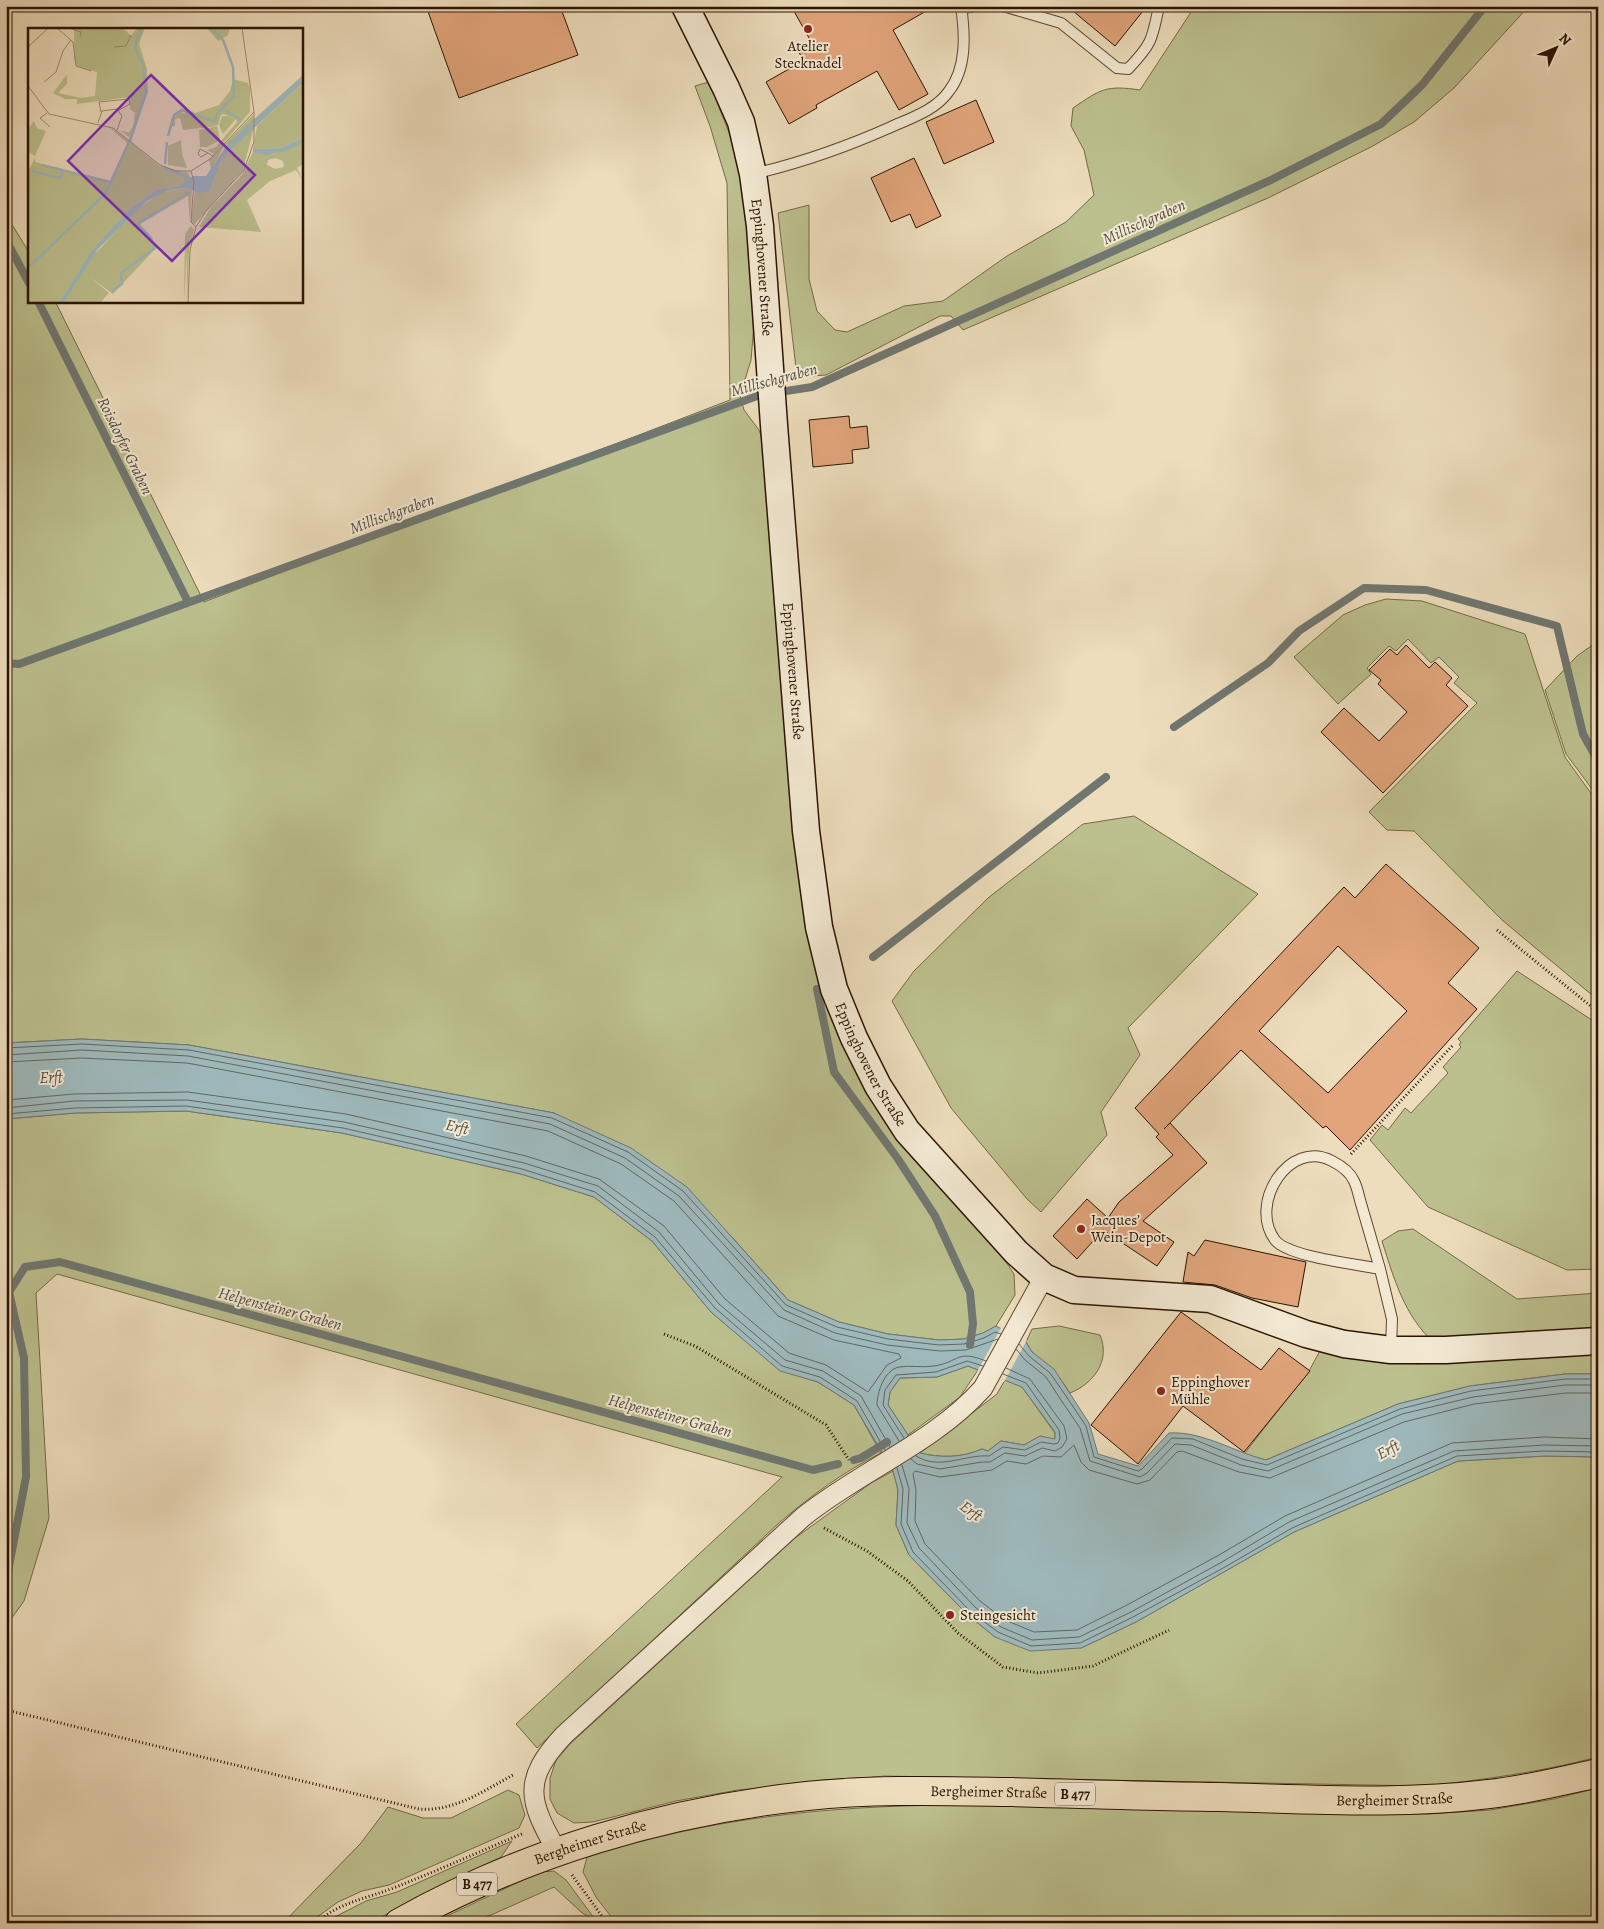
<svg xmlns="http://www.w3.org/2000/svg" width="1604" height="1929" font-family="Alegreya,serif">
  <rect width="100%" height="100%" fill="#edddbc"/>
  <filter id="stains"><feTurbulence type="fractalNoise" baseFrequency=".004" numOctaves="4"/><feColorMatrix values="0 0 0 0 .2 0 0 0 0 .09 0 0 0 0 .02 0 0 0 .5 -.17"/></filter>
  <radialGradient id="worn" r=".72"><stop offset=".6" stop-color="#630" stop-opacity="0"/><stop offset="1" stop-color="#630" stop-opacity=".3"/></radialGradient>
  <path fill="#bcc08e" stroke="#746a47" d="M 1195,6 L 1529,6 L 1454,88 L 1414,122 L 1371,147 L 1268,198 L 963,330 L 951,316 L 940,316 L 826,375 L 797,377 L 778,213 L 809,205 L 809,279 L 817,311 L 835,330 L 847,332 L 904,306 L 943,301 L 1007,256 L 1066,222 L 1094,195 L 1084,150 L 1071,126 L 1073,108 C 1101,89 1106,85 1140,90 Z
    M 709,82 L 730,135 L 742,180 L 755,312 L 751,360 L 740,396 L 744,410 L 759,430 L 765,448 L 775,604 L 794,826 L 824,990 L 1014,1274 L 1015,1295 L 996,1326 L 983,1333 L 964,1339 L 939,1340 L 888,1334 L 839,1322 L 788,1300 L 731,1236 L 554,1113 L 189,1045 L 82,1039 L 6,1043 L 6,215 L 29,252 L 29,301 L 55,301 L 204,602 L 730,400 L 727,183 L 710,126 L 695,86 Z
    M 1386,599 L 1422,601 L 1525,634 L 1565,757 L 1598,803 L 1598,1000 L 1502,920 L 1414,831 L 1387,830 L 1369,812 L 1477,703 L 1454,683 L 1459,677 L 1439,657 L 1431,663 L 1408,639 L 1396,651 L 1389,646 L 1367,668 L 1371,674 L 1338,704 L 1294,657 L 1343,615 L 1365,605 Z
    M 1598,641 L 1598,797 L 1566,754 L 1545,690 L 1577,656 Z
    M 1134,816 L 1258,894 L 1128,1028 L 1140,1055 L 1101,1112 L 1107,1135 L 1041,1212 L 1027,1199 L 951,1108 L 892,1001 L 914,971 L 988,898 L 1083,824 Z
    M 1517,971 L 1598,1024 L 1598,1269 L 1567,1270 L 1428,1207 L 1370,1140 L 1382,1125 L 1388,1130 L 1405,1108 L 1411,1113 L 1448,1073 L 1443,1067 L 1461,1047 L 1459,1045 L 1461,1042 L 1458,1039 Z
    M 186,1111 L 342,1133 L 521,1174 L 594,1197 L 652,1241 L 711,1312 L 780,1370 L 818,1382 L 854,1405 L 881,1453 C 843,1472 812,1495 780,1522 L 537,1748 L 516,1724 L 782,1477 L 57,1274 L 36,1293 L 49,1518 L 24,1601 L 6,1626 L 6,1119 L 75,1113 Z
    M 1413,1229 L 1517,1299 L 1598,1293 L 1598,1331 L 1434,1343 C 1404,1315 1394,1279 1382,1241 L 1398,1231 Z
    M 1059,1326 L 1100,1335 C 1111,1361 1093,1384 1070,1393 L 1054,1370 L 1032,1352 L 1026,1342 L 1032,1329 Z
    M 1322,1347 L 1417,1364 L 1598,1354 L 1598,1374 L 1565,1374 L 1470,1386 L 1398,1404 L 1266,1460 L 1244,1454 L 1309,1371 Z
    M 968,1366 L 978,1370 L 960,1397 L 908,1435 L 888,1405 L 890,1392 L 900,1378 L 937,1377 Z
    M 1005,1380 L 1022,1387 L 1055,1433 L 1055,1440 L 1040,1436 L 1024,1445 L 1001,1441 L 988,1451 L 982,1449 C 962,1458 940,1458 920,1453 L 997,1394 Z
    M 1545,1456 L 1598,1457 L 1598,1757 C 1540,1772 1483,1780 1424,1786 L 884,1776 L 738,1790 L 676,1801 L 593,1822 L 574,1823 L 557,1813 L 550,1799 L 550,1778 L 556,1760 L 571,1743 L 795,1538 L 871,1483 L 893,1471 L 898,1490 L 896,1525 L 909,1555 L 968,1615 L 995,1637 L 1081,1648 L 1136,1622 L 1294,1532 L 1458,1461 Z
    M 1598,1788 L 1598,1923 L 616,1923 L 596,1897 L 583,1872 L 587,1857 C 708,1818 826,1806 953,1805 L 1429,1814 L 1490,1810 L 1554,1799 Z
    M 508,1790 L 519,1795 L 525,1815 L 519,1828 L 389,1885 L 362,1891 L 338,1902 L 309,1923 L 283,1923 L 361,1843 L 388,1807 L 423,1818 L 451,1818 Z
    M 512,1841 L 501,1857 L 413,1899 L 371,1923 L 323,1923 L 366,1901 L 397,1892 Z
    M 554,1871 L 566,1880 L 597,1922 L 581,1912 L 554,1887 L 473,1923 L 432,1923 L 540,1872 Z"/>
  <path fill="#9eb9bc" stroke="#707771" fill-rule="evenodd" d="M 82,1039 L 189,1045 L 554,1113 L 631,1148 L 687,1187 L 788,1300 L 839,1322 L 888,1334 L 939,1340 L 964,1339 L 983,1333 L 996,1326 L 1026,1342 L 1032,1352 L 1054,1369 L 1089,1423 L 1098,1454 L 1138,1466 L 1169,1433 C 1203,1431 1234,1452 1266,1460 L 1398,1404 L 1470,1386 L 1565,1374 L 1598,1374 L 1598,1457 L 1545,1456 L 1458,1461 L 1294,1532 L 1136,1622 L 1081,1648 L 1030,1651 L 995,1637 L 968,1615 L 909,1555 L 896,1525 L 898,1490 L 893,1471 L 854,1405 L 818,1382 L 780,1371 L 711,1312 L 652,1241 L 594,1197 L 521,1174 L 342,1133 L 186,1111 L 75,1113 L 6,1119 L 6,1043 ZM 968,1366 L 1022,1387 L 1055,1432 L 1055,1439 L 1040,1436 L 1024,1445 L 1001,1441 L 988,1451 L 982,1449 C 962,1458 940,1458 920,1453 L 888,1405 L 890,1392 L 900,1378 L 937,1377 Z"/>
  <path fill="#edddbc" d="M 1002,1326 L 1027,1340 L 1004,1382 L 977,1372 Z"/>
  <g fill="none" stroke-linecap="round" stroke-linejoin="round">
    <path stroke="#64665e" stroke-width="1" d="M 6,1048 L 82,1044 L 189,1050 L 552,1118 L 628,1152 L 683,1191 L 786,1305 L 837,1327 L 888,1339 L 939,1345 L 964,1344 L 984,1338 L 995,1332 L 1001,1334
      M 6,1055 L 82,1050 L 188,1056 L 550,1124 L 625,1158 L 679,1196 L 784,1310 L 835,1333 L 887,1345 L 940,1351 L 966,1350 L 998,1339
      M 6,1062 L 82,1058 L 187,1063 L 548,1131 L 621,1164 L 674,1201 L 778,1316 L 834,1340 L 899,1354 L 901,1358 L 887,1365 L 868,1392 L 826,1365 L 789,1353 L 725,1299 L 664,1226 L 599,1179 L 526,1156 L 346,1114 L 188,1092 L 74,1094 L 6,1100
      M 6,1108 L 74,1101 L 187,1100 L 344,1122 L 524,1163 L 598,1186 L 659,1232 L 719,1304 L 785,1360 L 823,1371 L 861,1396 L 890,1447
      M 6,1114 L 75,1108 L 186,1106 L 343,1128 L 522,1169 L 595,1192 L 655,1237 L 715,1308 L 782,1366 L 820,1377 L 857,1401 L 885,1450
      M 1019,1344 L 1029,1356 L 1050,1373 L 1066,1396 L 1086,1426 L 1094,1457 L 1138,1471 L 1142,1469 L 1172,1438 L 1193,1439 L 1242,1459 L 1267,1465 L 1400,1409 L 1471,1391 L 1565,1379 L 1598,1379
      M 1016,1349 L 1025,1360 L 1046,1377 L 1061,1400 L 1080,1428 L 1090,1461 L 1140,1477 L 1147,1473 L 1175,1444 L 1191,1445 L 1241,1465 L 1268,1471 L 1402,1414 L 1473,1397 L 1565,1385 L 1598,1385
      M 1598,1393 L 1566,1393 L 1474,1404 L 1404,1422 L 1270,1478 L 1239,1472 L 1182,1451 L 1177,1452 L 1150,1480 L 1137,1484 L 1089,1470 L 1081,1462 L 1074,1445 L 1061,1457 L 1043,1456 L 1026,1464 L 1007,1461 L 992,1470 L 940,1477 L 915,1471 L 913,1474 L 916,1490 L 915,1521 L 925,1544 L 980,1601 L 1005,1620 L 1034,1632 L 1077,1630 L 1127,1605 L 1219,1555 L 1285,1516 L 1452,1443 L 1544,1437 L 1598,1439
      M 904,1438 L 883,1405 L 885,1390 L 896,1375 L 936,1372 L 967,1361 L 983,1366
      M 899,1441 L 877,1405 C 877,1393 884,1370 899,1367 C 910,1365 922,1368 934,1366 C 960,1362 956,1349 986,1361
      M 916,1456 C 939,1471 965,1454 989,1456 L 1003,1447 L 1025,1450 L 1041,1442 L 1054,1444 L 1058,1443 L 1060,1438 L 1059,1430 L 1026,1383 L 1003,1374
      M 911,1459 L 917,1464 L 940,1469 L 982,1462 L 990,1462 L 1005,1453 L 1025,1456 L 1042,1448 L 1055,1451 L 1062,1447 L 1067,1439 L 1064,1426 L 1030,1379 L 1006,1368
      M 902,1465 L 909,1489 L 907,1523 L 919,1548 L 975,1607 L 1001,1627 L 1032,1640 L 1079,1637 L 1131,1612 L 1222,1562 L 1289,1522 L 1454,1451 L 1544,1445 L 1598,1446
      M 897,1468 L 903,1489 L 901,1524 L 913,1552 L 971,1612 L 998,1632 L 1031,1646 L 1080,1643 L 1133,1617 L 1225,1567 L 1292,1528 L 1457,1456 L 1544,1451 L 1598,1452"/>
    <path stroke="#707771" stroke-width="8" d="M 6,240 L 29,283
      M 38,301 L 188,602
      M 6,663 L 19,664 L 760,395 L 812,387 L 1271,180 L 1381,124 L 1422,85 L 1485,6
      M 1174,727 L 1268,663 L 1299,631 L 1364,588 L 1426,590 L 1557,626 L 1583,734 L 1598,761
      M 873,957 L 1106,777
      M 817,989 L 834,1072 L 898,1159 L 935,1216 L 970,1292 L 973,1324 L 970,1345
      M 854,1460 L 861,1458 L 887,1442
      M 6,1582 L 26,1477 L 24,1358 L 9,1292 L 25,1267 L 60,1262 L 813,1470 L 838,1464"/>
  </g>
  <path fill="#e2a57b" stroke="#2b1300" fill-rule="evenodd" d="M 426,6 L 560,6 L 578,55 L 459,98 Z
    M 791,6 L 935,6 L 893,30 L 928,94 L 899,110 L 877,71 L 816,105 L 817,108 L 789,124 L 766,82 L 803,61 L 799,52 L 813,45 Z
    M 1067,6 L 1147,6 L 1115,46 Z
    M 976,100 L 994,142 L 944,164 L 926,122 Z
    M 914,158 L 941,216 L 916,228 L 910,214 L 891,222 L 871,178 Z
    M 849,416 L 850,428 L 867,426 L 869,448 L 852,450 L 853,463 L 813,467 L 809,420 Z
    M 1406,645 L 1429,668 L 1435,662 L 1452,678 L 1446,685 L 1468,706 L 1383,793 L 1321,732 L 1344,708 L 1379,741 L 1407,712 L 1378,684 L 1381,680 L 1369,670 L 1390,649 L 1397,655 Z
    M 1386,864 L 1479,948 L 1448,983 L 1477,1009 L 1350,1150 L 1326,1126 L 1323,1128 L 1241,1050 L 1164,1129 L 1170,1123 L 1207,1163 L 1143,1221 L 1174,1242 L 1157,1266 L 1103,1230 L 1077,1259 L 1053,1236 L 1087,1199 L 1108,1218 L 1119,1202 L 1173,1155 L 1156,1137 L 1159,1134 L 1135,1108 L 1344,887 L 1355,898 ZM 1338,946 L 1407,1011 L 1328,1093 L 1259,1031 Z
    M 1205,1240 L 1306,1262 L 1298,1307 L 1252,1298 L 1215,1285 L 1183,1282 L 1188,1252 L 1194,1256 Z
    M 1181,1312 L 1261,1370 L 1279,1348 L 1310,1371 L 1244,1452 L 1183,1406 L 1138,1464 L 1091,1425 Z"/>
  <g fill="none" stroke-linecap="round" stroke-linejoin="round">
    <defs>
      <path id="service" d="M 1003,6 L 1061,23 L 1117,68 L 1128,69 C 1152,44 1152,40 1159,6
        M 961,9 L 975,6
        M 753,174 C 801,163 846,147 891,127 C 911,118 936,110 949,91 C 967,68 965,34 961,6
        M 1380,1269 C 1374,1248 1368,1227 1362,1207 C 1359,1198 1358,1189 1354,1181 C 1350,1172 1340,1165 1332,1161 C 1289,1138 1248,1204 1275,1240 C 1288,1257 1357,1264 1380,1269 L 1392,1319 L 1391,1349"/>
      <path id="minor" d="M 557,1851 C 528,1800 522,1780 564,1735 L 803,1517 C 860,1471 934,1443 983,1388 L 1044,1277"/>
      <g id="secondary">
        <path id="s1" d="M 685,6 L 726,88 L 741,122 L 753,174 L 760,226 L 774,425 L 806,831 L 819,927 L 834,989 L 854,1038 L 878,1086 L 907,1131 L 1016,1252 L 1044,1277 L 1074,1290 L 1210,1299 L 1306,1334 L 1344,1344 L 1391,1350 L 1446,1350 L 1598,1341"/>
      </g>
      <g id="primary">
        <path id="s2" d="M 399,1923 C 524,1853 665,1811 807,1796 C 875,1789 943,1791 1010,1792 C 1080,1794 1149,1796 1219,1797 C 1309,1799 1400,1805 1489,1794 C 1526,1790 1562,1781 1598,1773"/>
      </g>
    </defs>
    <use href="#service" stroke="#5c462f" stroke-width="12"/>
    <use href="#minor" stroke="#5c462f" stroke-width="21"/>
    <use href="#secondary" stroke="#2b1300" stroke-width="29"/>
    <use href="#primary" stroke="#2b1300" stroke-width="30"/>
    <path stroke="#2b1300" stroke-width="3" stroke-dasharray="1 2.5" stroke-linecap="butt" d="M 1497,930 L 1598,1012
      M 1351,1154 L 1453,1045
      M 664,1334 L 695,1346 L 826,1425 L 849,1460
      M 824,1528 L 867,1551 L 908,1581 L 958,1633 L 1003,1667 L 1038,1673 L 1093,1666 L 1169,1630
      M 6,1710 L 419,1809 C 454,1812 483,1791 513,1775
      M 572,1875 L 607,1923
      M 316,1923 C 341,1901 367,1899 396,1887 C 439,1870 481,1851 524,1833"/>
    <use href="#service" stroke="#f3e9d3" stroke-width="10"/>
    <use href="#minor" stroke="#f3e9d3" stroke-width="19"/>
    <use href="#secondary" stroke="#f3e9d3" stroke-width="26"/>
    <use href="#primary" stroke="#edddbc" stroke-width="28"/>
  </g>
  <g fill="#8f2418" stroke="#f3e9d3" stroke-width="2">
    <circle cx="808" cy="29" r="5"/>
    <circle cx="1081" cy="1229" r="5"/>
    <circle cx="1161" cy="1391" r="5"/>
    <circle cx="950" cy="1615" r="5"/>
  </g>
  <g text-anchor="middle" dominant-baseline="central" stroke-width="4" stroke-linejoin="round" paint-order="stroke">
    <g fill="#f3e9d3" stroke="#67533f" stroke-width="1">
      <rect x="1055" y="1782.5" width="40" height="23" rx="4"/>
      <rect x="457" y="1872.5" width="40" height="23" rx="4"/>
    </g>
    <g font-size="14" font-weight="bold" fill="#2b1300">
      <text x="1075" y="1794">B 477</text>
      <text x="477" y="1884">B 477</text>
    </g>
    <g font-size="15" fill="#2b1300" stroke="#f3e9d3" text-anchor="start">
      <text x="808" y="46" text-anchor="middle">Atelier<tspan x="808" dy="17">Stecknadel</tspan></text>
      <text x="1091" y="1220">Jacques’<tspan x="1091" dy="17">Wein-Depot</tspan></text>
      <text x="1171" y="1382">Eppinghover<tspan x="1171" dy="17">Mühle</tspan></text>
      <text x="960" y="1615">Steingesicht</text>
    </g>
    <g font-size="15" fill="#2b1300" stroke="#f3e9d3">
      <text stroke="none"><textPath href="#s1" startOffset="276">Eppinghovener Straße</textPath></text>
      <text stroke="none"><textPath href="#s1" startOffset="681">Eppinghovener Straße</textPath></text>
      <text stroke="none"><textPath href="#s1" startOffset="1086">Eppinghovener Straße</textPath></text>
      <text stroke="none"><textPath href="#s2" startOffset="612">Bergheimer Straße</textPath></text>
      <text stroke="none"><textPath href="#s2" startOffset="1018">Bergheimer Straße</textPath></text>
      <text stroke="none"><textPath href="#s2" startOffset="208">Bergheimer Straße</textPath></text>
    </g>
    <g font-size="16" font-style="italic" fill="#534d42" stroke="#f3e9d3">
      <text transform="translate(1144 222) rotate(-24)">Millischgraben</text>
      <text transform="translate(774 380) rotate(-15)">Millischgraben</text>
      <text transform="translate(125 446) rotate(64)">Roisdorfer Graben</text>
      <text transform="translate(392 514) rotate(-20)">Millischgraben</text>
      <text x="51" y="1078">Erft</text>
      <text transform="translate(457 1127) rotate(13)">Erft</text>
      <text transform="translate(280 1309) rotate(15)">Helpensteiner Graben</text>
      <text transform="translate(670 1416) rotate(15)">Helpensteiner Graben</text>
      <text transform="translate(1388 1450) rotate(-28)">Erft</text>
      <text transform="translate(971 1511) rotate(37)">Erft</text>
    </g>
  </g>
  <g transform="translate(28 28)">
    <rect width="275" height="275" fill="#edddbc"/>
    <path d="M 46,0 L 95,0 L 103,8 L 109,0 L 117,0 L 111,16 L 119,41 L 120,64 L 102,110 L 92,102 L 101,105 L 105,98 L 107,85 L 102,81 L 102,69 L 49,76 L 49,71 L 37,71 L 25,65 L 39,46 L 39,56 L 30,65 L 53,70 L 67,68 L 69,44 L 48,38 L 46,30 ZM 179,0 L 202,0 L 200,7 L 190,13 ZM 205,51 L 220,55 L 221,59 L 222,56 L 222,84 L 186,126 L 179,122 L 188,119 L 209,94 L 208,91 L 195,106 L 191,97 L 194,88 L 201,88 L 195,86 L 193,87 L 190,97 L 183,99 L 155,102 L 152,90 L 147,91 L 147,98 L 142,98 L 144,90 L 153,84 L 157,86 L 157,80 L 167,85 L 191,77 L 202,63 ZM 275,55 L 275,110 L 252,120 L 225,121 L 229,98 ZM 225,87 L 226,92 L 195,120 L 183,142 L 181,132 ZM 6,93 L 9,100 L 18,103 L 7,128 L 0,124 L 0,101 ZM 189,98 L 192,112 L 179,119 L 172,119 L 171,102 ZM 81,99 L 91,105 L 132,138 L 161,145 L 162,151 L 151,158 L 129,161 L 100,182 L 63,223 L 31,275 L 0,275 L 0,143 L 7,130 L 7,134 L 83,153 L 99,115 ZM 226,99 L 215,142 L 166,197 L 163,194 L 167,162 L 182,163 L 194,130 ZM 153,112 L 154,126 L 159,140 L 140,137 L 140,118 ZM 275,115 L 275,136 L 269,140 L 275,152 L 268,142 L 242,153 L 219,172 L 233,204 L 171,199 L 183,179 L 214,147 L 225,124 L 246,126 ZM 248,130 L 255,133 L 256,139 L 247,141 L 239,137 L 240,132 ZM 160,160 L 164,161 L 162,195 L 160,168 L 112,196 L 124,209 L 128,220 L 85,266 L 62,249 L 81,265 L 72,275 L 36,275 L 65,228 L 109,181 L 135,163 ZM 163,198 L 166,202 L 161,222 L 159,275 L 159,220 L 156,275 L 157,206 Z" fill="#bcc08e" fill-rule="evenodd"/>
    <path d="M 275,47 L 275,55 L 194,130 L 182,163 L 171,165 L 160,160 L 140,162 L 119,173 L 70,221 L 36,275 L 31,275 L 63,223 L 100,182 L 129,161 L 151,158 L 165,148 L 178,148 L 201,114 ZM 275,110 L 275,115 L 258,123 L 238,127 L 225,124 L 225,121 L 252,120 Z" fill="#9eb9bc"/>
    <path fill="none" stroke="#9eb9bc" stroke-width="2.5" d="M 183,0 L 195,12M 197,82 L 213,92M 140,108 L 146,87 L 154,82 L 187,94 L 190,85 L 206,68 L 205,39 L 195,12M 137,136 L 139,114M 13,137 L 82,154M 136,140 L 162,150M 4,143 L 32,150 L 35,143M 0,240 L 77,166 L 103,110 L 118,65 L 115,37 L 107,19 L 113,0M 83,264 L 94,256 L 93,245 L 127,220 L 121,208 L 110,199 L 111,195 L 162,164"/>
    <path fill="none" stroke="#9f8c71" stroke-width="1" d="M 29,0 L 45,14 L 48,38 L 63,43M 41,0 L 53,4 L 52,9M 0,19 L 20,0M 86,19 L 98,18 L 103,7M 16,54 L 28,44 L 35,23 L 43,12M 0,58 L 21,86 L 85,100 L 132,137 L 148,143 L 163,143 L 182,131 L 226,84M 73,84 L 71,74 L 101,71 L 102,76 L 91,82M 19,85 L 12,90 L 22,99M 70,95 L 74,83 L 89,81 L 94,88 L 89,102M 180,125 L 172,121 L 170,126 L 173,129 L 180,125 L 185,128M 163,143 L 166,154 L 163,194 L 168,199M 160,275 L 162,222 L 168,199 L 178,183 L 216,142 L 226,114 L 226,84 L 214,0"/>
    <path fill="#7b2cbf" fill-opacity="0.15" stroke="#7b2cbf" stroke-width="2.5" d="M 123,47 L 227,147 L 144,233 L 40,133 Z"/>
    <rect width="275" height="275" fill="none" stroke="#2b1300" stroke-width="2.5"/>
  </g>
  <rect width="1604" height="1929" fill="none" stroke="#edddbc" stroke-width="25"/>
  <rect x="8" y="8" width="1589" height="1914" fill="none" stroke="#2b1300" stroke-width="2.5"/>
  <rect x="12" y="12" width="1579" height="1904" fill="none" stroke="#2b1300"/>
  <g transform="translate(1556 48) rotate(46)" stroke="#f3e9d3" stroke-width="4" paint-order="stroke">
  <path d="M0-4L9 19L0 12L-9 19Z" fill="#2b1300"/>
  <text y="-8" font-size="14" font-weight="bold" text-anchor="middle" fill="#2b1300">N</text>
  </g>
  <rect width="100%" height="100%" filter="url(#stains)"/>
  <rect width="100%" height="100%" fill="url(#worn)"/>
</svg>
